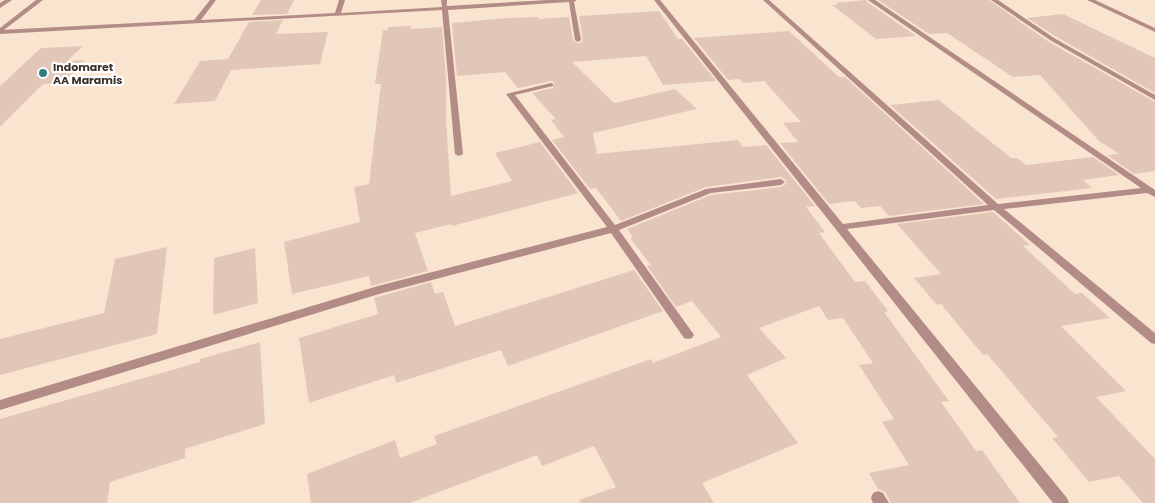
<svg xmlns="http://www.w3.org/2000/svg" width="1155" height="503" font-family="Poppins,sans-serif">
  <rect width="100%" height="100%" fill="#f9e5cf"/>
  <path fill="#e2c7b8" d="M 261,0 L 294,0 L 287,14 L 252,15 Z
    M 866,0 L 867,2 L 916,36 L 876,39 L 832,5 L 838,5 L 836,3 Z
    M 878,0 L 989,0 L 1049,42 L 1155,102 L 1155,171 L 1134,174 L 1107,155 L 1119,154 L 1099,141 L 1040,75 L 1013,77 L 947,33 L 929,34 Z
    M 659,11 L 678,39 L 682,39 L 716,81 L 663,85 L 646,56 L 572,62 L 614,103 L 675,89 L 697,109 L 593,133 L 597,154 L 738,140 L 743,147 L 766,145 L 815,206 L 806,207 L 825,232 L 819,233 L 855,282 L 865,281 L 888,311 L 884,312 L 949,401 L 941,402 L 976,451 L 982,450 L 1020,503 L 891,503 L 885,492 L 878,489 L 869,473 L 909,465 L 882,422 L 894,419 L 859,365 L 873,363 L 843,318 L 828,320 L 819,306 L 759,328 L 786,358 L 747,375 L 798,443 L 702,483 L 714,503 L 580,503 L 579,500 L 616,487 L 594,446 L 542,466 L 537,455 L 410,503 L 311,503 L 307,474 L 395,440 L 400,458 L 437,444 L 434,436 L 651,359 L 653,363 L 721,337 L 692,301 L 676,307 L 647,266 L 651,265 L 630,238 L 633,237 L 627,229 L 711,195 L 781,187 L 786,184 L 786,180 L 781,177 L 706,187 L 621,221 L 596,188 L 590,189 L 552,140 L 564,137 L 551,120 L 556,119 L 532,93 L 553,88 L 554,82 L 551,81 L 518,88 L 505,72 L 457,76 L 452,26 L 453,23 L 507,18 L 538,17 L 538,19 L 569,17 L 573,40 L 579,44 L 583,40 L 579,16 Z
    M 1063,14 L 1155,58 L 1155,93 L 1055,36 L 1027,18 Z
    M 283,20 L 276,34 L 328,32 L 320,64 L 231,70 L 215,101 L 174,104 L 200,61 L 228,59 L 249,22 Z
    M 411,26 L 411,29 L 442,27 L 446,77 L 446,120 L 451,196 L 512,181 L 495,153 L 540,142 L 578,193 L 452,226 L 451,224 L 415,233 L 428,271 L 371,286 L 369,276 L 292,294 L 284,242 L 360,222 L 354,187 L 369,184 L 381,84 L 375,84 L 383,30 L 388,30 L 388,27 Z
    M 789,31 L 839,77 L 845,77 L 984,204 L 889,216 L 880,206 L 861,208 L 855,201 L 829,204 L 780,143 L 798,142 L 783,123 L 801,122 L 764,81 L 743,83 L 739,79 L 728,80 L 694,38 Z
    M 83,46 L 67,61 L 85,60 L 63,83 L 43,84 L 0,127 L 0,86 L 41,48 Z
    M 939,100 L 1011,158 L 1017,158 L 1026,165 L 1093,157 L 1119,175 L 1083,180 L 1092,188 L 996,199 L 890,105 Z
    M 993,212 L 1030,245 L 1023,246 L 1075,294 L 1082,293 L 1110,318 L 1061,326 L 1126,391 L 1096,397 L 1155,459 L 1155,503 L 1143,503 L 1119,476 L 1089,482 L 1052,438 L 1058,437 L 987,354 L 983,355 L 941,304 L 937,305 L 914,278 L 941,274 L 897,224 Z
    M 167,247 L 157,334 L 0,375 L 0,339 L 104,313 L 115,259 Z
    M 255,248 L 258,303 L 213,315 L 214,258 Z
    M 634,270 L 663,311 L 508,366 L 501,350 L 396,383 L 394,375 L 309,403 L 299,338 L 378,314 L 374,298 L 431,282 L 435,294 L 443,292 L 455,326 Z
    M 260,342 L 265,424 L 185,449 L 185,458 L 110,482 L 107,503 L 0,503 L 0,419 L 200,362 L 200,359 Z"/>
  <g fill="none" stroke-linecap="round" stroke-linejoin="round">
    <path fill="#b48c87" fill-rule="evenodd" d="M 551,83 L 553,84 L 553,86 L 515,95 L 615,225 L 706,189 L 781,179 L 785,182 L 781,185 L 711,193 L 619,230 L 692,332 L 694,335 L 692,338 L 688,339 L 684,338 L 611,233 L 379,294 L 0,410 L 0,400 L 378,286 L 607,227 L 506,94 Z"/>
    <path fill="#b48c87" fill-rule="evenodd" d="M 210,0 L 216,0 L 201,20 L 335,13 L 339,0 L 345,0 L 341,13 L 442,7 L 441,0 L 447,0 L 447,6 L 547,0 L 577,0 L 574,2 L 581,40 L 578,42 L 575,40 L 569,2 L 448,10 L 463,154 L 459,156 L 455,154 L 442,10 L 0,34 L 0,30 L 194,20 Z
      M 654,0 L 660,0 L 843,224 L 988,205 L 763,0 L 769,0 L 998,204 L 1141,188 L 868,0 L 875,0 L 1155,190 L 1155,197 L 1147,193 L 1004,209 L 1155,333 L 1155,344 L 1151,343 L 994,210 L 847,229 L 1067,498 L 1069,503 L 1053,503 Z
      M 991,0 L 998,0 L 1054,38 L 1155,95 L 1155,100 L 1050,40 Z
      M 1087,0 L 1095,0 L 1155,28 L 1155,32 Z
      M 878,491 L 883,493 L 889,503 L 873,503 L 871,498 L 873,493 Z"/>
    <path fill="#b48c87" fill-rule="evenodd" d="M 5,0 L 12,0 L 0,8 L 0,3 Z
      M 36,0 L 43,0 L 0,33 L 0,28 Z"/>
  </g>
  <circle fill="#347c83" stroke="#fff" stroke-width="2" cx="43" cy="73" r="5"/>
  <g text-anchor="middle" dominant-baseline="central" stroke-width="4.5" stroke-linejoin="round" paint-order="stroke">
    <g font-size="11" font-weight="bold" fill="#3a322a" stroke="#fff" text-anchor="start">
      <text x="53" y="67">Indomaret<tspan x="53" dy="13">AA Maramis</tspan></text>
    </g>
  </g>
</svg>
